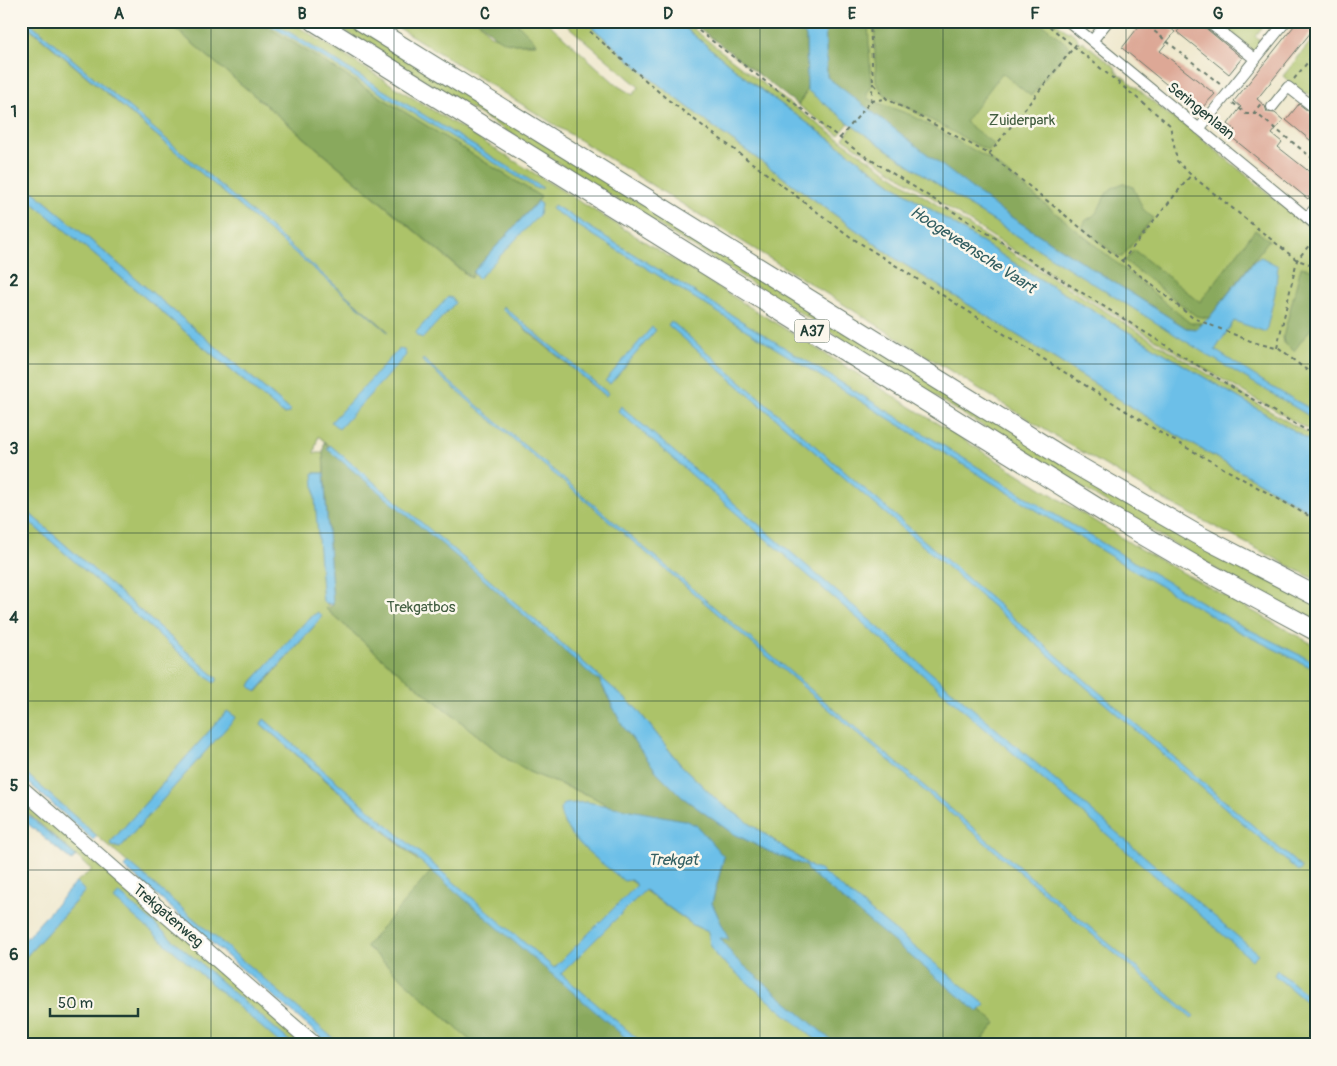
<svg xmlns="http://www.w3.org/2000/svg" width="1337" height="1066" font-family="Pangolin,sans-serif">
  <rect width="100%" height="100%" fill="#fbf7ec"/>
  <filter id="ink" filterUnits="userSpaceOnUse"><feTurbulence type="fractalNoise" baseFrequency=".02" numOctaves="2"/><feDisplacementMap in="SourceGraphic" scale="10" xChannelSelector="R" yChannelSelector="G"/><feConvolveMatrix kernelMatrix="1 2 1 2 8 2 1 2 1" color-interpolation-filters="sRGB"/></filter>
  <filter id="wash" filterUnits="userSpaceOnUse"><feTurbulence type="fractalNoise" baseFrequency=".0096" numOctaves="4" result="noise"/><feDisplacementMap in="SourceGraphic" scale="20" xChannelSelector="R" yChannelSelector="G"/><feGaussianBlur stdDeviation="1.12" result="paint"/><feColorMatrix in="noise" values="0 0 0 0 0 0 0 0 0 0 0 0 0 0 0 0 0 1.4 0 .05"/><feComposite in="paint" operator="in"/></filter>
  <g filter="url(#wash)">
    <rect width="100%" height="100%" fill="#efe8cd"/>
    <path fill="#acc369" stroke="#66804e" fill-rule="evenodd" d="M 21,21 L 388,331 L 28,21 L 166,21 L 470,278 L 473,272 L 475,276 L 541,205 L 538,201 L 541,197 L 258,21 L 289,21 L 1138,548 L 1316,646 L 1316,1045 L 978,1045 L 996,1023 L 808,864 L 719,802 L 680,764 L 637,709 L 318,436 L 314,453 L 323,453 L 324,473 L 314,473 L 323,602 L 329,605 L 326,609 L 390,665 L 507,759 L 529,772 L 593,797 L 614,809 L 587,802 L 563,821 L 582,846 L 693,925 L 720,937 L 826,1045 L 641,1045 L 366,946 L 475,1045 L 337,1045 L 21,770 L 21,515 L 214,682 L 217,678 L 21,506 L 21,193 L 283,414 L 290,410 L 21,181 ZM 503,307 L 603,389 L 606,396 L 528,332 ZM 314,614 L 318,620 L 315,625 L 257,692 L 252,682 ZM 227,711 L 229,724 L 120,848 L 112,846 L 111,842 ZM 264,719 L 418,861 L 261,724 Z
      M 329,21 L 348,21 L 692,235 L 1316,603 L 1316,621 L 1226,575 L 1131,518 Z
      M 388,21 L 478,21 L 490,35 L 516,44 L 535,44 L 515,21 L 546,21 L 618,86 L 633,95 L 639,87 L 562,21 L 585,21 L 649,77 L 719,131 L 899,261 L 1173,433 L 1316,515 L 1316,580 L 1168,502 L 1060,439 Z
      M 677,21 L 684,21 C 792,111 910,189 1030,264 C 1124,323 1219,382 1316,438 L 1316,444 L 1028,272 L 896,187 L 752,83 Z
      M 713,21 L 1054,21 L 1068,32 L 1070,31 L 1078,38 L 1077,40 L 1081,43 L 1082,41 L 1115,67 L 1116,71 L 1169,115 L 1175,116 L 1173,119 L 1176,121 L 1179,120 L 1313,230 L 1311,233 L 1316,237 L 1316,425 L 1312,431 L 1309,430 C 1155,342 1004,246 856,147 L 843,138 L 853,126 L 971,207 L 1039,249 L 845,120 L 849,123 L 839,135 L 798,105 L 806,93 Z
      M 1217,21 L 1268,21 L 1255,36 L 1261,42 L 1255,52 Z
      M 1316,35 L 1316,99 L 1309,94 L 1301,92 L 1283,76 Z
      M 21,794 L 309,1045 L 21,1045 L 21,962 L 85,891 L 76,882 L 92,870 L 21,807 Z"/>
    <path fill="#89a95d" stroke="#547348" d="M 166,21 L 258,21 L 541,197 L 473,272 L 471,278 Z
      M 478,21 L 515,21 L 533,39 L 536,44 C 528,43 522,44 515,44 C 497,42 491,32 478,21 Z
      M 690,21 L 787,21 L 806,36 L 807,90 L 798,105 Z
      M 825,21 L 868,21 L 871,88 L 867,93 L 868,99 L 911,115 L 991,160 L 1190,323 L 1202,323 L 1196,329 L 1186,328 L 1000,210 L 849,95 L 827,77 Z
      M 874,21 L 1039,21 L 1070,47 L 1031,96 L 1002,73 L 965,122 L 994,144 L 988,151 L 885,95 L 876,83 Z
      M 1124,183 L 1133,187 L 1143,209 L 1153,218 L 1122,257 L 1117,256 L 1082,228 L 1086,220 C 1099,215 1100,204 1106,194 C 1110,188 1118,185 1124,183 Z
      M 1255,230 L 1269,240 L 1209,318 L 1196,316 L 1125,261 L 1134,250 L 1200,302 Z
      M 1301,267 L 1316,270 L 1316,322 L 1294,351 L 1284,343 L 1283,337 Z
      M 324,442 L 596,674 L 622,725 L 657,772 L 682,797 L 732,833 L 770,852 L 814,869 L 996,1023 L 978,1045 L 826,1045 L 718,957 L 720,937 L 728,939 L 712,903 L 724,857 L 684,820 L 614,809 L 593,797 L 529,772 L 507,759 L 390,665 L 326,609 L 333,605 L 323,453 Z
      M 434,868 L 641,1045 L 475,1045 L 366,946 Z"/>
    <path fill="#6cbfe8" stroke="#467e8e" d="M 22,21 L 28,21 L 267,225 L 388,332 Z
      M 263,21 L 271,21 L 543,188 L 537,189 Z
      M 585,21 L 677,21 L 752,83 L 896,187 L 1028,272 L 1316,444 L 1316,515 L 1173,433 L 899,261 L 719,131 L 649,77 Z
      M 787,21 L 825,21 L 827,77 L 1000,210 L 1186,328 L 1196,329 L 1209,318 L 1254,261 L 1261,257 L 1278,266 L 1275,293 L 1266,332 L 1234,321 L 1215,350 L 1272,387 L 1316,412 L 1316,420 L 1209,356 L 971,207 L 857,129 L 807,90 L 806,36 Z
      M 21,181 L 290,410 L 289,413 L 283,414 L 21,193 Z
      M 538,201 L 541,205 L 539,215 L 478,279 L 473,272 Z
      M 554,205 L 1049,511 L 1238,624 L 1316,663 L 1316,670 L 1238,631 L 1136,572 L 551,209 Z
      M 448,297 L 452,298 L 455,303 L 423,338 L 417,336 L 416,332 Z
      M 503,306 L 603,389 L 608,393 L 606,396 L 502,309 Z
      M 671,321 L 1302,868 L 1299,872 L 668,325 Z
      M 652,327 L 656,330 L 610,384 L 605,381 Z
      M 399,349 L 404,350 L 406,355 L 339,429 L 331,422 Z
      M 423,359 L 1194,1016 L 1192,1018 L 1108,948 L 422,361 Z
      M 621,406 L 1258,954 L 1252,960 L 618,411 Z
      M 330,445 L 486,577 L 637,709 L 680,764 L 719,802 L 813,868 L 820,870 L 986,1005 L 978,1012 L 807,870 L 806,866 L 770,852 L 732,833 L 682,797 L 657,772 L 622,725 L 599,679 L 596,679 L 474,571 L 327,449 Z
      M 313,473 L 324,473 L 333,605 L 323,602 Z
      M 21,506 L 217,678 L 217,681 L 214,683 L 21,515 Z
      M 318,612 L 322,616 L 315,625 L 256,692 L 250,686 L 252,682 L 306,621 Z
      M 227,711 L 236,717 L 120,848 L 112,846 L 110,843 Z
      M 264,719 L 554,968 L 637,885 L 631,880 L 624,881 C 604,864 561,836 560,808 L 564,804 L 587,802 L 684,820 L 696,825 L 724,857 L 712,903 L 729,940 L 720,938 L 735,958 L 837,1045 L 822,1045 L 716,956 L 710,944 L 708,932 L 693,925 L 645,890 L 561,974 L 645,1045 L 634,1045 L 261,724 Z
      M 21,769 L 97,836 L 93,840 L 21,776 Z
      M 21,809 L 76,856 L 72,861 L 21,818 Z
      M 128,862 L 341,1045 L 330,1045 L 124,867 Z
      M 76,882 L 85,891 L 21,962 L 21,944 Z
      M 119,893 L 294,1045 L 282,1045 L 114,899 Z
      M 1277,970 L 1316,1003 L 1316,1010 L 1274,975 Z"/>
    <g id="blocks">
      <path fill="#dda896" d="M 1143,21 L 1162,21 L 1175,32 L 1160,51 L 1215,94 L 1199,111 L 1122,48 Z
        M 1186,21 L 1197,21 L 1242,58 L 1229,74 L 1177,32 Z
        M 1298,21 L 1316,21 L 1316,26 L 1257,99 L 1265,106 L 1267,112 L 1275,113 L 1283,120 L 1272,134 L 1282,142 L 1278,147 L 1316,177 L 1316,189 L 1308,199 L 1230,136 L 1235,130 L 1228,124 L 1241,107 L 1234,101 Z
        M 1299,104 L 1316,117 L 1316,145 L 1286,120 Z"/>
    </g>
  </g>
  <g filter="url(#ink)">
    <use href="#blocks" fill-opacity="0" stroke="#68796a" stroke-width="1"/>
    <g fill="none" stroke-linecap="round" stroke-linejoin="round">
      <defs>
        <path id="street" d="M 1068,21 L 1316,225
          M 1207,21 L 1255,59
          M 1092,41 L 1108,21
          M 1272,107 L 1288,87 L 1316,109
          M 1199,129 L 1286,21
          M 1307,218 L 1316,207"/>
        <path id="secondary" d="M 21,788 L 315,1045"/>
        <path id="highway" d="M 314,21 L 1107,514 L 1196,566 L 1316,631
          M 361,21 L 1066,459 L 1196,534 L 1316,596"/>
      </defs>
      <use href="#street" stroke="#68796a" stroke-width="12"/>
      <use href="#secondary" stroke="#68796a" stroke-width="17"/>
      <use href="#highway" stroke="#68796a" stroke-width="21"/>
      <path stroke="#68796a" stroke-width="2" stroke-dasharray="4 4" stroke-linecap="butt" d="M 578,21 L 667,99 L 852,238 L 1164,435 L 1316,520
        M 686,21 L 857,151 L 1235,389 L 1316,436
        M 870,21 L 873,83 L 887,99 L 989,154 L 1193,318 L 1253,342 L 1279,349 L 1316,377
        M 1043,21 L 1170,125 L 1177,161 L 1191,175 L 1297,260 L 1316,266
        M 1133,21 L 1149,27 L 1221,85
        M 1141,25 L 1145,21
        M 1294,79 L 1316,52
        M 871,101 L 885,99
        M 1233,103 L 1246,114 L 1257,114 L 1316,161
        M 1253,114 L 1262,102
        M 840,138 L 871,101 L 873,83
        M 989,154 L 1078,42
        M 1122,261 L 1191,175
        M 1277,348 L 1297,260 L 1316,237
        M 1312,434 L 1316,428"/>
      <use href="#street" stroke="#fff" stroke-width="10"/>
      <use href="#secondary" stroke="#fff" stroke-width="15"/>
      <use href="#highway" stroke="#fff" stroke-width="19"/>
    </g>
  </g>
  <path fill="none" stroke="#1f3d34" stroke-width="1" stroke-opacity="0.55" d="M 211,21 L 211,1045M 394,21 L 394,1045M 577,21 L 577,1045M 760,21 L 760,1045M 943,21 L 943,1045M 1126,21 L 1126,1045M 21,196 L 1316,196M 21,364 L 1316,364M 21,533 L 1316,533M 21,701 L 1316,701M 21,870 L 1316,870"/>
  <g text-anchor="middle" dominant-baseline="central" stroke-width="5" stroke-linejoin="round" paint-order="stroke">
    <rect fill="#fbf7ec" stroke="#61756b" stroke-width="1" x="794.5" y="319.5" width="35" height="23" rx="4"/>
    <g font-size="14" font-weight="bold" fill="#1f3d34">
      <text x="812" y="331">A37</text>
    </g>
    <g font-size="15" fill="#1f3d34" stroke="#fbf7ec">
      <text transform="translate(1201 111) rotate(39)">Seringenlaan</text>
      <text transform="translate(168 916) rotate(41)">Trekgatenweg</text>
    </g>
    <g font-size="15" fill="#425e41" stroke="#fbf7ec">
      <text x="1022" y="120">Zuiderpark</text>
      <text x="421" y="607">Trekgatbos</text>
    </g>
    <g font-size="16" font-style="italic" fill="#325e61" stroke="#fbf7ec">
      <text transform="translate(973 250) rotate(33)">Hoogeveensche Vaart</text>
      <text x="673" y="860">Trekgat</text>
    </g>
  </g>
  <rect width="1337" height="1066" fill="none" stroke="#fbf7ec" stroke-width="55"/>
  <path d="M50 1008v8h88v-8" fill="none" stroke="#1f3d34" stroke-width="2.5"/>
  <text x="58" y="1008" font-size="15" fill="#1f3d34" stroke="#fbf7ec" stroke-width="4" paint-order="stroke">50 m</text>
  <rect x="28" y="28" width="1282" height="1010" fill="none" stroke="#1f3d34" stroke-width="2"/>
  <g font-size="16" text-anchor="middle" font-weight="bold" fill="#1f3d34">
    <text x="119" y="19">A</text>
    <text x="302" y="19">B</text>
    <text x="485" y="19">C</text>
    <text x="668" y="19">D</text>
    <text x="852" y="19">E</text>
    <text x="1035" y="19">F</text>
    <text x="1218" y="19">G</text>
    <text x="14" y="117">1</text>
    <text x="14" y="286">2</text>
    <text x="14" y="454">3</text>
    <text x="14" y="623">4</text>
    <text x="14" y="791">5</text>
    <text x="14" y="960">6</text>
  </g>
</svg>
